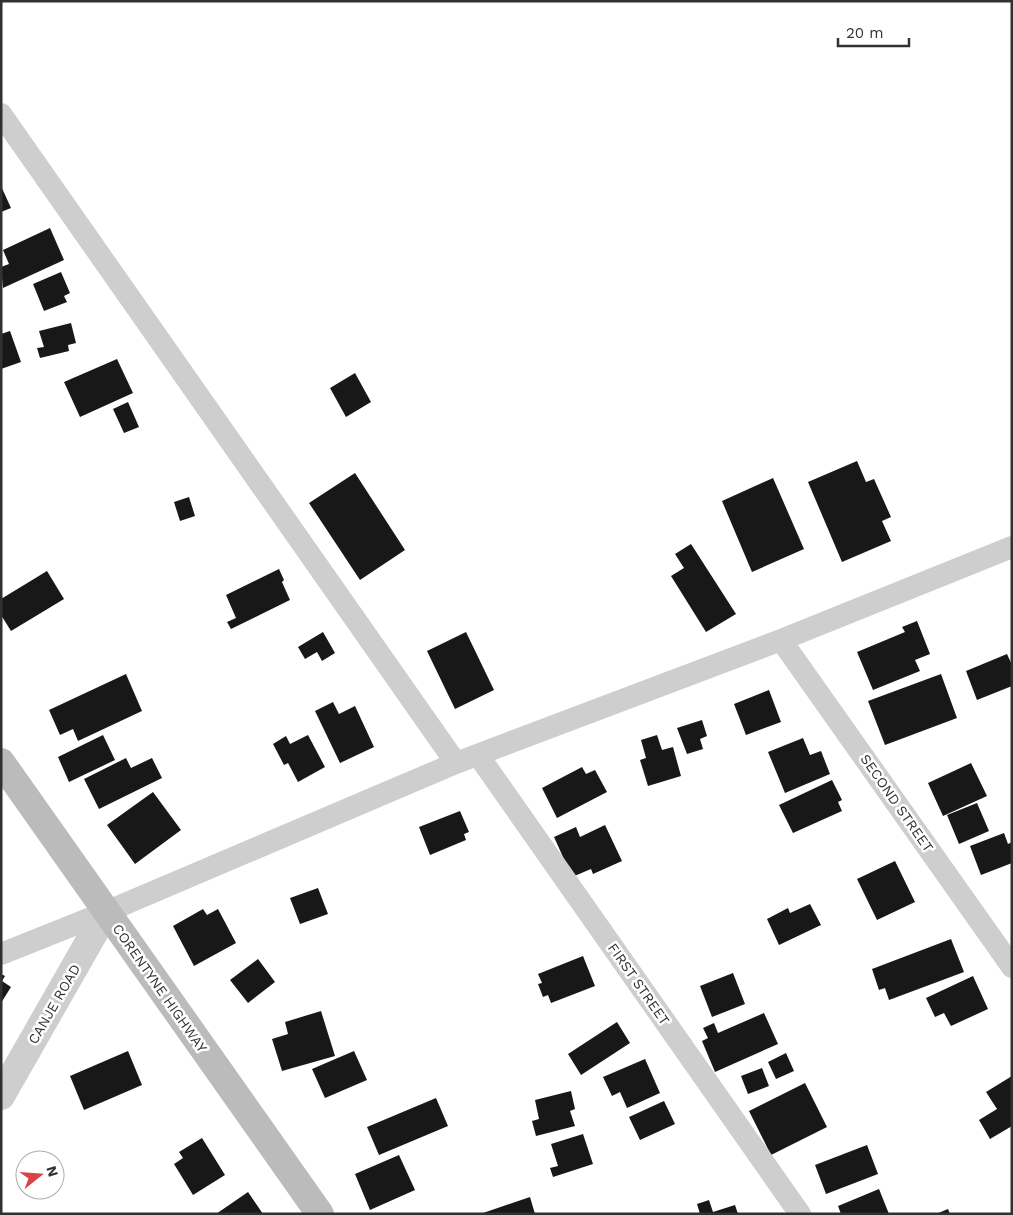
<svg xmlns="http://www.w3.org/2000/svg" width="1013" height="1215" font-family="'Work Sans',sans-serif">
  <rect width="100%" height="100%" fill="#fff"/>
  <path fill="#181818" d="M 1,186 L 11,208 L 1,212 Z
    M 50,228 L 64,260 L 3,288 L 1,267 L 9,264 L 3,250 Z
    M 61,272 L 70,293 L 64,296 L 67,302 L 44,311 L 33,284 Z
    M 71,323 L 76,343 L 68,345 L 69,351 L 40,358 L 37,348 L 44,347 L 39,331 Z
    M 10,331 L 21,362 L 1,369 L 1,334 Z
    M 117,359 L 133,393 L 80,417 L 64,382 Z
    M 355,373 L 371,402 L 346,417 L 330,388 Z
    M 128,402 L 139,427 L 124,433 L 113,409 Z
    M 857,461 L 866,482 L 874,479 L 891,517 L 882,521 L 891,541 L 842,562 L 808,482 Z
    M 355,473 L 405,550 L 360,580 L 309,503 Z
    M 773,478 L 804,549 L 752,572 L 722,501 Z
    M 189,497 L 195,516 L 180,521 L 174,502 Z
    M 691,544 L 736,614 L 706,632 L 671,576 L 684,568 L 675,554 Z
    M 279,569 L 284,580 L 282,582 L 290,600 L 231,629 L 227,622 L 236,618 L 226,595 Z
    M 47,571 L 64,599 L 11,631 L 1,615 L 1,599 Z
    M 917,621 L 930,654 L 915,660 L 920,671 L 873,690 L 857,652 L 905,632 L 902,627 Z
    M 323,632 L 335,653 L 322,661 L 317,652 L 305,659 L 298,647 Z
    M 466,632 L 494,690 L 455,709 L 427,651 Z
    M 1007,654 L 1012,665 L 1012,686 L 977,700 L 966,671 Z
    M 126,674 L 142,711 L 78,741 L 73,729 L 60,735 L 49,710 Z
    M 941,674 L 957,718 L 885,745 L 868,701 Z
    M 769,690 L 781,722 L 746,735 L 734,704 Z
    M 333,702 L 339,714 L 355,706 L 374,747 L 340,763 L 315,711 Z
    M 702,720 L 707,736 L 700,739 L 703,749 L 687,754 L 677,728 Z
    M 103,735 L 115,760 L 69,782 L 58,757 Z
    M 308,735 L 325,767 L 298,782 L 288,763 L 284,765 L 273,744 L 286,736 L 290,744 Z
    M 657,735 L 662,750 L 673,747 L 681,776 L 648,786 L 640,760 L 646,758 L 641,740 Z
    M 803,738 L 810,755 L 821,751 L 830,774 L 785,793 L 768,752 Z
    M 126,758 L 131,768 L 152,758 L 162,778 L 99,809 L 84,779 Z
    M 971,763 L 987,796 L 943,816 L 928,783 Z
    M 582,767 L 586,774 L 595,770 L 607,792 L 557,818 L 542,788 Z
    M 832,780 L 842,800 L 838,802 L 842,811 L 793,833 L 779,805 Z
    M 153,792 L 181,830 L 135,864 L 107,825 Z
    M 977,803 L 989,831 L 959,844 L 947,815 Z
    M 460,811 L 469,832 L 464,834 L 466,840 L 430,855 L 419,827 Z
    M 605,825 L 622,861 L 593,874 L 591,869 L 572,877 L 554,837 L 576,827 L 580,837 Z
    M 1004,833 L 1008,844 L 1012,842 L 1012,863 L 981,875 L 970,846 Z
    M 895,861 L 915,902 L 877,920 L 857,879 Z
    M 318,888 L 328,914 L 300,924 L 290,898 Z
    M 810,904 L 821,925 L 779,945 L 767,919 L 788,908 L 790,913 Z
    M 203,909 L 207,915 L 218,909 L 236,943 L 194,966 L 173,926 Z
    M 951,939 L 964,972 L 889,1000 L 885,988 L 879,990 L 872,969 Z
    M 583,956 L 595,986 L 551,1003 L 548,995 L 543,997 L 538,984 L 542,983 L 538,974 Z
    M 258,959 L 275,982 L 248,1003 L 230,980 Z
    M 733,973 L 745,1004 L 712,1017 L 700,986 Z
    M 1,974 L 5,976 L 2,981 L 11,987 L 1,1003 Z
    M 973,976 L 988,1009 L 951,1026 L 944,1013 L 935,1017 L 926,998 Z
    M 321,1011 L 335,1056 L 282,1071 L 272,1039 L 288,1034 L 285,1022 Z
    M 764,1013 L 778,1044 L 715,1072 L 702,1041 L 708,1038 L 703,1028 L 714,1023 L 718,1033 Z
    M 617,1022 L 630,1043 L 581,1075 L 568,1054 Z
    M 128,1051 L 142,1085 L 84,1110 L 70,1076 Z
    M 354,1051 L 367,1080 L 325,1098 L 312,1069 Z
    M 786,1053 L 794,1071 L 776,1079 L 768,1062 Z
    M 645,1059 L 660,1093 L 627,1108 L 620,1092 L 612,1096 L 603,1077 Z
    M 762,1068 L 769,1086 L 748,1094 L 741,1076 Z
    M 1012,1076 L 1012,1126 L 990,1139 L 979,1120 L 997,1109 L 986,1092 Z
    M 805,1083 L 827,1127 L 771,1155 L 749,1111 Z
    M 571,1091 L 575,1109 L 570,1111 L 575,1126 L 536,1136 L 532,1121 L 539,1119 L 535,1100 Z
    M 436,1098 L 448,1126 L 379,1155 L 367,1127 Z
    M 664,1101 L 675,1124 L 640,1140 L 629,1117 Z
    M 583,1134 L 593,1164 L 553,1177 L 550,1168 L 558,1166 L 551,1144 Z
    M 202,1138 L 225,1175 L 193,1195 L 174,1164 L 183,1158 L 179,1152 Z
    M 867,1145 L 878,1174 L 826,1194 L 815,1165 Z
    M 399,1155 L 415,1190 L 370,1210 L 355,1174 Z
    M 879,1189 L 889,1214 L 841,1214 L 838,1206 Z
    M 248,1192 L 263,1214 L 216,1214 Z
    M 530,1197 L 535,1214 L 483,1214 L 483,1213 Z
    M 709,1200 L 713,1212 L 735,1205 L 738,1214 L 700,1214 L 697,1204 Z
    M 948,1209 L 950,1214 L 936,1214 Z"/>
  <g fill="none" stroke-linecap="round" stroke-linejoin="round">
    <path stroke="#cecece" stroke-width="22" d="M 1,114 L 456,763
      M 781,640 L 1012,967
      M 478,755 L 800,1214
      M 1,954 L 106,912 L 456,763 L 781,640 L 1012,547"/>
    <path stroke="#cecece" stroke-width="28" d="M 1,1096 L 106,912"/>
    <path stroke="#bbb" stroke-width="28" d="M 1,762 L 320,1214"/>
  </g>
  <g text-anchor="middle" dominant-baseline="central" stroke-width="5" stroke-linejoin="round" paint-order="stroke">
    <g font-size="14" fill="#313131" stroke="#fff">
      <text transform="translate(897 803) rotate(55)">SECOND STREET</text>
      <text transform="translate(639 984) rotate(55)">FIRST STREET</text>
      <text transform="translate(160 988) rotate(55)">CORENTYNE HIGHWAY</text>
      <text transform="translate(54 1004) rotate(-60)">CANJE ROAD</text>
    </g>
  </g>
  <rect width="1013" height="1215" fill="none" stroke="#313131" stroke-width="5"/>
  <g transform="translate(40 1175) rotate(73)"><circle r="24" fill="#ffffff" stroke="#adadad"/>
  <path d="M0-4L9 19L0 12L-9 19Z" fill="#d94347"/>
  <text y="-8" font-size="14" font-weight="bold" text-anchor="middle" fill="#313131">N</text>
  </g>
  <path d="M838 38v8h71v-8" fill="none" stroke="#313131" stroke-width="2.5"/>
  <text x="846" y="38" font-size="15" fill="#313131" stroke="#ffffff" stroke-width="4" paint-order="stroke">20 m</text>
</svg>
